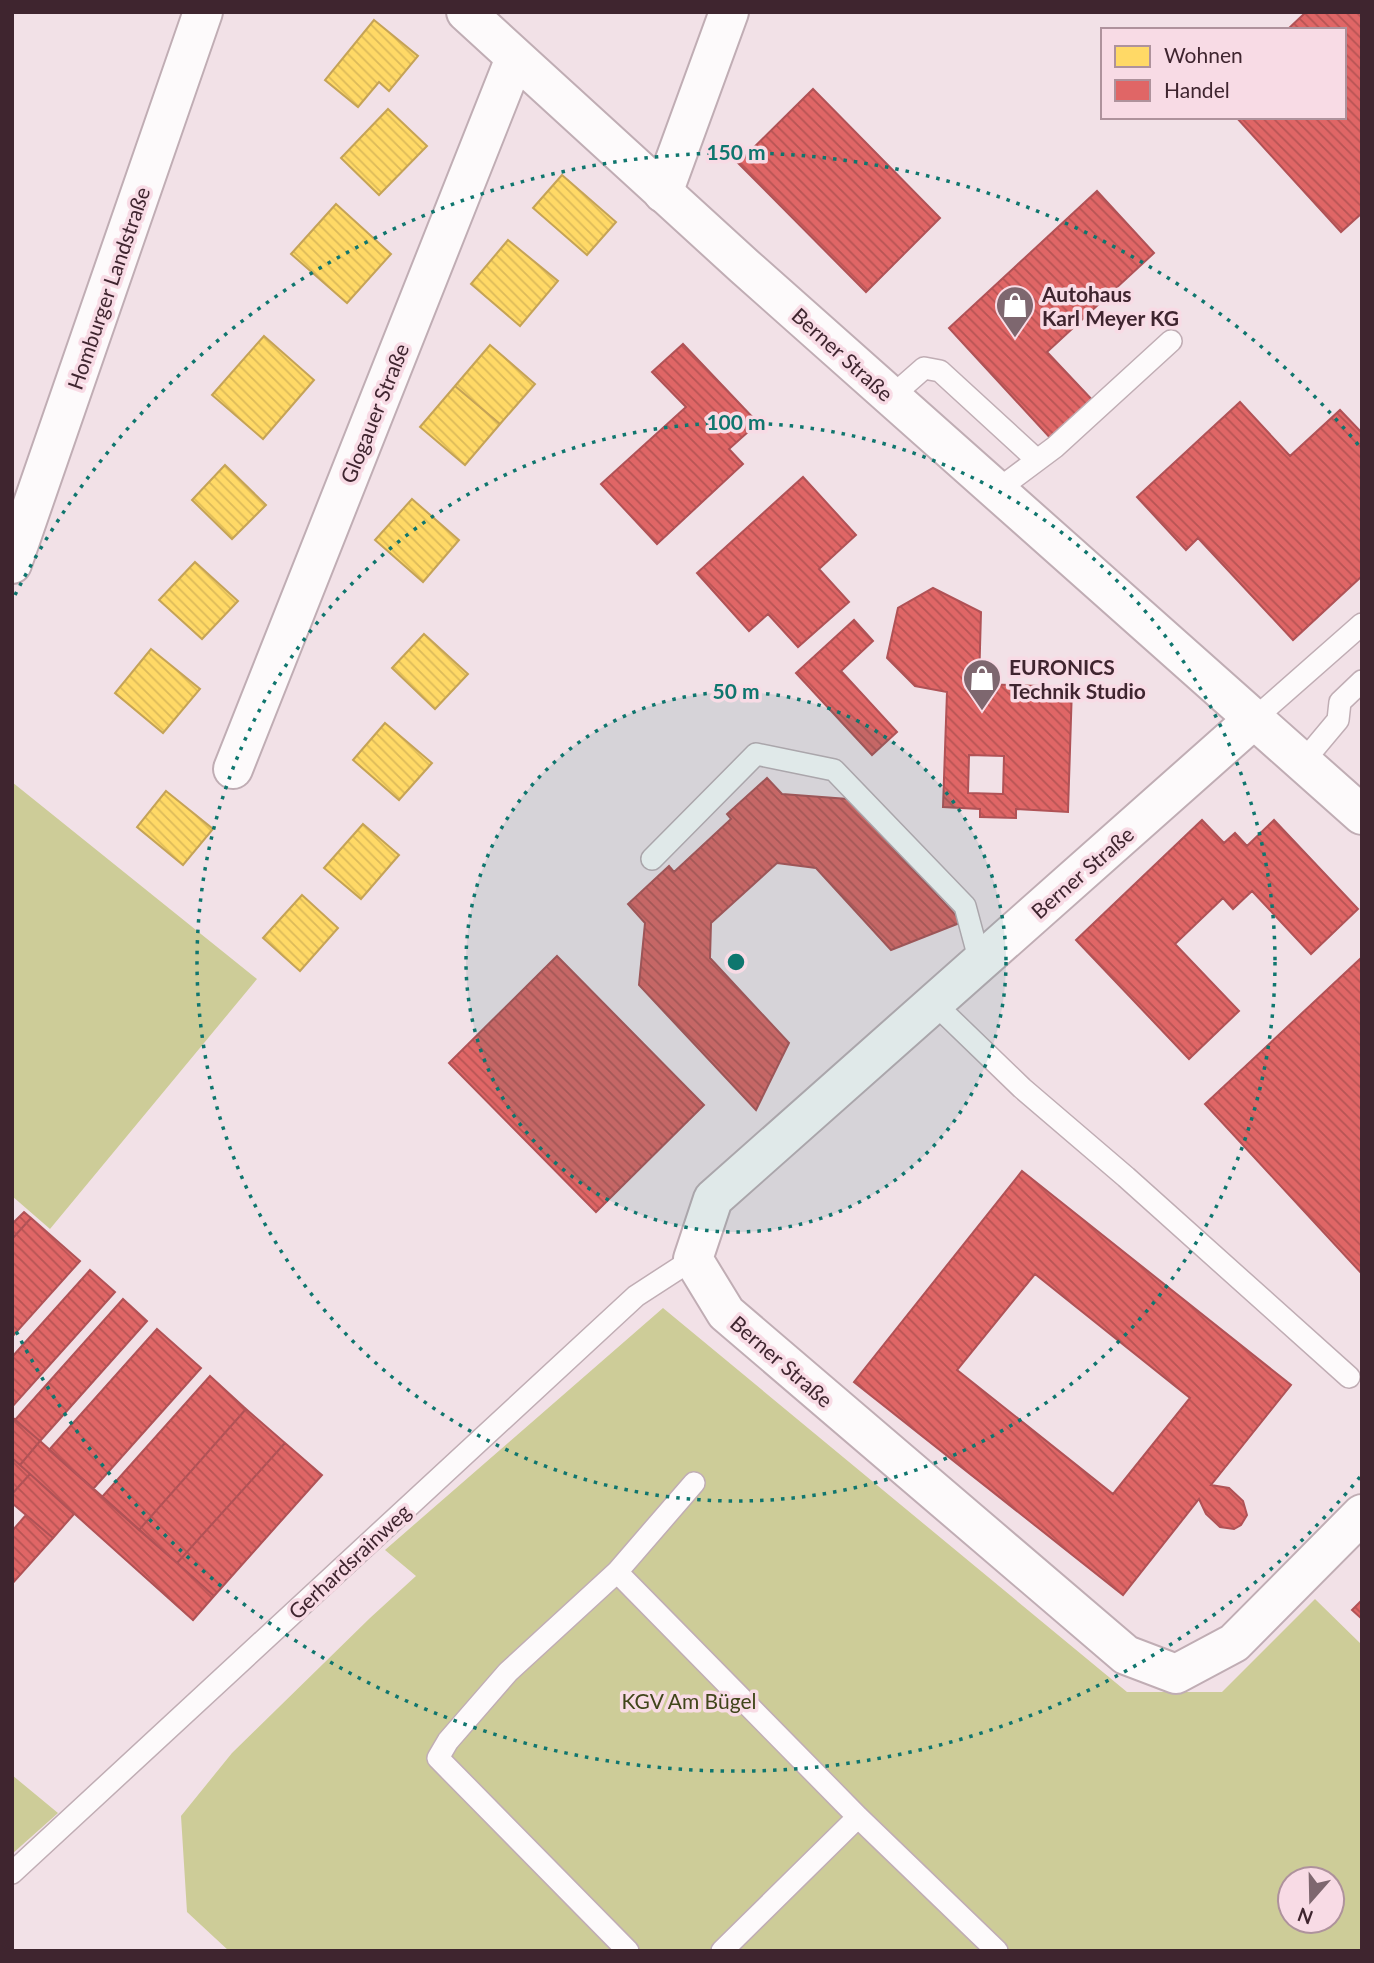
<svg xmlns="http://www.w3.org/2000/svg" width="1374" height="1963" font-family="Lato,sans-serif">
  <defs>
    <pattern id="homes-back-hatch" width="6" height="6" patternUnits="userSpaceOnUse" patternTransform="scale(1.75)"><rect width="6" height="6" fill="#ffd966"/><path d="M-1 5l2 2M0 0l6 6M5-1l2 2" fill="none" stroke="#dcba59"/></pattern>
    <pattern id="shops-back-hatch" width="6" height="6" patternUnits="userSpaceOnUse" patternTransform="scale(1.75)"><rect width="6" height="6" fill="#e06666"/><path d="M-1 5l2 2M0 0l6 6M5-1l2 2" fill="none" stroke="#b75454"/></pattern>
  </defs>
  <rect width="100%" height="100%" fill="#f2e1e7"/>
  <path fill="#cdcc98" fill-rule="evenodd" d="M 12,782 L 257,979 L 50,1229 L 12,1196 Z
    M 663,1308 L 1127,1692 L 1222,1692 L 1315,1599 L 1362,1645 L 1362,1951 L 229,1951 L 187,1912 L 181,1816 L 232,1753 L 370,1618 L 416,1576 L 385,1550 ZM 1290,1879 L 1332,1879 L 1332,1921 L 1290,1921 Z
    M 12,1775 L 58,1813 L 12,1854 Z"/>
  <path fill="url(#homes-back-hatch)" stroke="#c5a356" stroke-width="2" d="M 374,20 L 418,56 L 389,91 L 379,82 L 358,107 L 325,80 Z
    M 388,109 L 427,146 L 379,195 L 341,158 Z
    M 562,175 L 616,222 L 587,255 L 533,208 Z
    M 336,204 L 391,254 L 347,303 L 291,254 Z
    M 508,240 L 558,281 L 520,326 L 471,284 Z
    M 264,336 L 314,380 L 263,439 L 212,395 Z
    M 490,345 L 535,384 L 500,424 L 455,386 Z
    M 455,386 L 500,424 L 465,465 L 420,427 Z
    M 225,465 L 266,505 L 232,539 L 192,500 Z
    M 412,499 L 459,540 L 423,582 L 375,540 Z
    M 195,562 L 238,601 L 202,639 L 159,600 Z
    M 424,634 L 468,674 L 435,709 L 392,668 Z
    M 151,649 L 200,689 L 163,733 L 115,693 Z
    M 385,723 L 432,763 L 399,800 L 353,760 Z
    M 166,791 L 213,829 L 183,865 L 137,827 Z
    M 363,824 L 399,855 L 361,899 L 324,868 Z
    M 302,895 L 338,928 L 300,971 L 263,938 Z"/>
  <path fill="url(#shops-back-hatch)" stroke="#b05256" stroke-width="2" fill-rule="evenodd" d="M 1306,12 L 1362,12 L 1362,213 L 1341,232 L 1236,117 L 1344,117 L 1344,30 L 1287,30 Z
    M 813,89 L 940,218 L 866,292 L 738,163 Z
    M 1097,191 L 1154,253 L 1047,352 L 1096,404 L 1054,442 L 949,328 Z
    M 683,344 L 758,423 L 729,449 L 743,464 L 657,544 L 601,484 L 686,407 L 652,372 Z
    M 1240,402 L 1290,456 L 1340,410 L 1362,433 L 1362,576 L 1293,640 L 1198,538 L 1186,550 L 1137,497 Z
    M 803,477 L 856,535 L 819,569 L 849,602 L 798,647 L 768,614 L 749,631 L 697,573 Z
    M 933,588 L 981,612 L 979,684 L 1072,687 L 1068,812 L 1016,809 L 1016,818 L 980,817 L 980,809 L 943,807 L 947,692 L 915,686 L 887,658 L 898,608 ZM 969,755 L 1004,756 L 1003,794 L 968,793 Z
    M 854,620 L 873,641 L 841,671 L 897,732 L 872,755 L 796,673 Z
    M 767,778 L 782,794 L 848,799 L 962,922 L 891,950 L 816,868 L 777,863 L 711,923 L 710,958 L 789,1043 L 756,1110 L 639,985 L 645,923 L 628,904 L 669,866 L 674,872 L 731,819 L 727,814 Z
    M 1202,820 L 1224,843 L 1235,833 L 1247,846 L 1274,820 L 1358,909 L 1311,954 L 1252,891 L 1233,909 L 1223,898 L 1175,944 L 1239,1011 L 1189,1059 L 1076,940 Z
    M 557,956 L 704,1105 L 596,1212 L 449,1063 Z
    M 1362,957 L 1362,1274 L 1205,1104 Z
    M 1022,1171 L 1291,1385 L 1211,1485 L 1229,1488 L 1243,1501 L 1247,1515 L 1241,1525 L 1234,1529 L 1220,1527 L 1206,1514 L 1199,1499 L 1123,1595 L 854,1382 ZM 1035,1274 L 1190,1398 L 1113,1494 L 957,1370 Z
    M 24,1212 L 31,1218 L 12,1239 L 12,1224 Z
    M 31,1218 L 80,1261 L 12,1337 L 12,1239 Z
    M 90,1270 L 115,1292 L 12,1407 L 12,1357 Z
    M 123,1299 L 147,1321 L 40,1441 L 15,1420 Z
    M 157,1329 L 201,1368 L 93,1489 L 49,1450 Z
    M 210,1376 L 246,1409 L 139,1530 L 102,1497 Z
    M 246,1409 L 285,1443 L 177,1563 L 139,1530 Z
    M 12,1417 L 40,1441 L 20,1465 L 12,1458 Z
    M 40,1441 L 214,1596 L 193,1620 L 20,1465 Z
    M 285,1443 L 322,1475 L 214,1596 L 177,1563 Z
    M 12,1458 L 30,1474 L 12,1494 Z
    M 30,1474 L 74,1514 L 53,1538 L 12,1503 L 12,1494 Z
    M 26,1515 L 53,1538 L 12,1584 L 12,1531 Z
    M 1362,1600 L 1362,1619 L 1352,1610 Z"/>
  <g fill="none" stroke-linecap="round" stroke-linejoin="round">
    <defs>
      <path id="service" d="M 891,397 L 924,368 L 940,371 L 1037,460
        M 996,491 L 1055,447 L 1171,341
        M 1253,720 L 1362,624
        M 1302,763 L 1338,720 L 1340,702 L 1362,681
        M 652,859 L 756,754 L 834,770 L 965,906 L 980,962
        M 934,1003 L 1022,1088 L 1126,1177 L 1349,1377
        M 617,1572 L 858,1817 L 997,1951
        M 12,1873 L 636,1296 L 693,1259
        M 628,1951 L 438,1758 L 448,1741 L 508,1672 L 617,1572 L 694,1483
        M 722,1951 L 858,1817"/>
      <path id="minor" d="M 663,193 L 729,12
        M 1253,720 L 713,1199 L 693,1259 L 726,1313 L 1126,1655 L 1176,1674 L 1234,1643 L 1362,1514
        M 233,769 L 515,58"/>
      <path id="tertiary" d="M 466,12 L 744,266 L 1362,815
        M 12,564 L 203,12"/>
    </defs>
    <use href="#service" stroke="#c0adb4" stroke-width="24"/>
    <use href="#minor" stroke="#c0adb4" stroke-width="42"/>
    <use href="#tertiary" stroke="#c0adb4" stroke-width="42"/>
    <use href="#service" stroke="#fdfafb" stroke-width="21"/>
    <use href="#minor" stroke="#fdfafb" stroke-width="38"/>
    <use href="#tertiary" stroke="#fdfafb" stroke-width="38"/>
  </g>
  <circle cx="736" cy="962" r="270" fill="#0f766e" fill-opacity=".12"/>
  <g fill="none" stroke="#0f766e" stroke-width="3.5" stroke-dasharray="3.5 7">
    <circle cx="736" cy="962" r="270"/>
    <circle cx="736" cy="962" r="539"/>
    <path d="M1360 1477A809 809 0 0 1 15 1329M15 595A809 809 0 0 1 1360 447"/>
  </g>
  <defs>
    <symbol id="shop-pin" viewBox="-11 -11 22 30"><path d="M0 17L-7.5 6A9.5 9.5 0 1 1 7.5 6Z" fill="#7e676f" stroke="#f8dbe5"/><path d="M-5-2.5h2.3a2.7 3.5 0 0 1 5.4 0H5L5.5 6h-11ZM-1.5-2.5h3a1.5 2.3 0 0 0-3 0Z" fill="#fff"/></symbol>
  </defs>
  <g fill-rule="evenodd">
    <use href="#shop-pin" x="993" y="283" width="44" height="60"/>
    <use href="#shop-pin" x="960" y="656" width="44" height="60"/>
  </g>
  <g text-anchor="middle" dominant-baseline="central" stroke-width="7" stroke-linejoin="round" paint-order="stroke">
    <g font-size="21" fill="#3f252f" stroke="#f8dbe5">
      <text transform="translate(108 288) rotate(-71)">Homburger Landstraße</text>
      <text transform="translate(843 354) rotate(42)">Berner Straße</text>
      <text transform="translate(374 413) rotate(-68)">Glogauer Straße</text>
      <text transform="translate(1082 872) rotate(-41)">Berner Straße</text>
      <text transform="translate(782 1361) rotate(41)">Berner Straße</text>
      <text transform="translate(349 1561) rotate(-43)">Gerhardsrainweg</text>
    </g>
    <g font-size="21" font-weight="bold" fill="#3f252f" stroke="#f8dbe5" text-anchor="start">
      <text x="1042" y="293">Autohaus<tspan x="1042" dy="24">Karl Meyer KG</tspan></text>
      <text x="1009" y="666">EURONICS<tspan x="1009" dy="24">Technik Studio</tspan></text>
    </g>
    <g font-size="21" fill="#40451a" stroke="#f8dbe5">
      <text x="689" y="1700">KGV Am Bügel</text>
    </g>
  </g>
  <circle cx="736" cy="962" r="10" fill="#0f766e" stroke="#f8dbe5" stroke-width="3.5"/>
  <g font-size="21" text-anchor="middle" font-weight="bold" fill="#0f766e" stroke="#f8dbe5" stroke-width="7" stroke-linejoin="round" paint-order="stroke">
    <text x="736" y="160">150 m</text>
    <text x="736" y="430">100 m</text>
    <text x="736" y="699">50 m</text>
  </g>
  <rect width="1374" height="1963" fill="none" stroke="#3f252f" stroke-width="28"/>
  <rect x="1101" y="28" width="245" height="91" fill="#f8dbe5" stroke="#ae929c" stroke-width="2"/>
  <rect x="1115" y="46" width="35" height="21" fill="#ffd966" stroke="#ae929c" stroke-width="2"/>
  <text x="1164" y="63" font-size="21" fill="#3f252f">Wohnen</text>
  <rect x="1115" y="80" width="35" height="21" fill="#e06666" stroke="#ae929c" stroke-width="2"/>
  <text x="1164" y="98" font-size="21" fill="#3f252f">Handel</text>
  <g transform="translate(1311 1900) rotate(200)"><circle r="33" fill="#f8dbe5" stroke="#ae929c" stroke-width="2"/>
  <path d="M0-5L12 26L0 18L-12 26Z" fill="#7e676f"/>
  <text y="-10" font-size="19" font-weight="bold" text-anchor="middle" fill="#3f252f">N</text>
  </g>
</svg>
